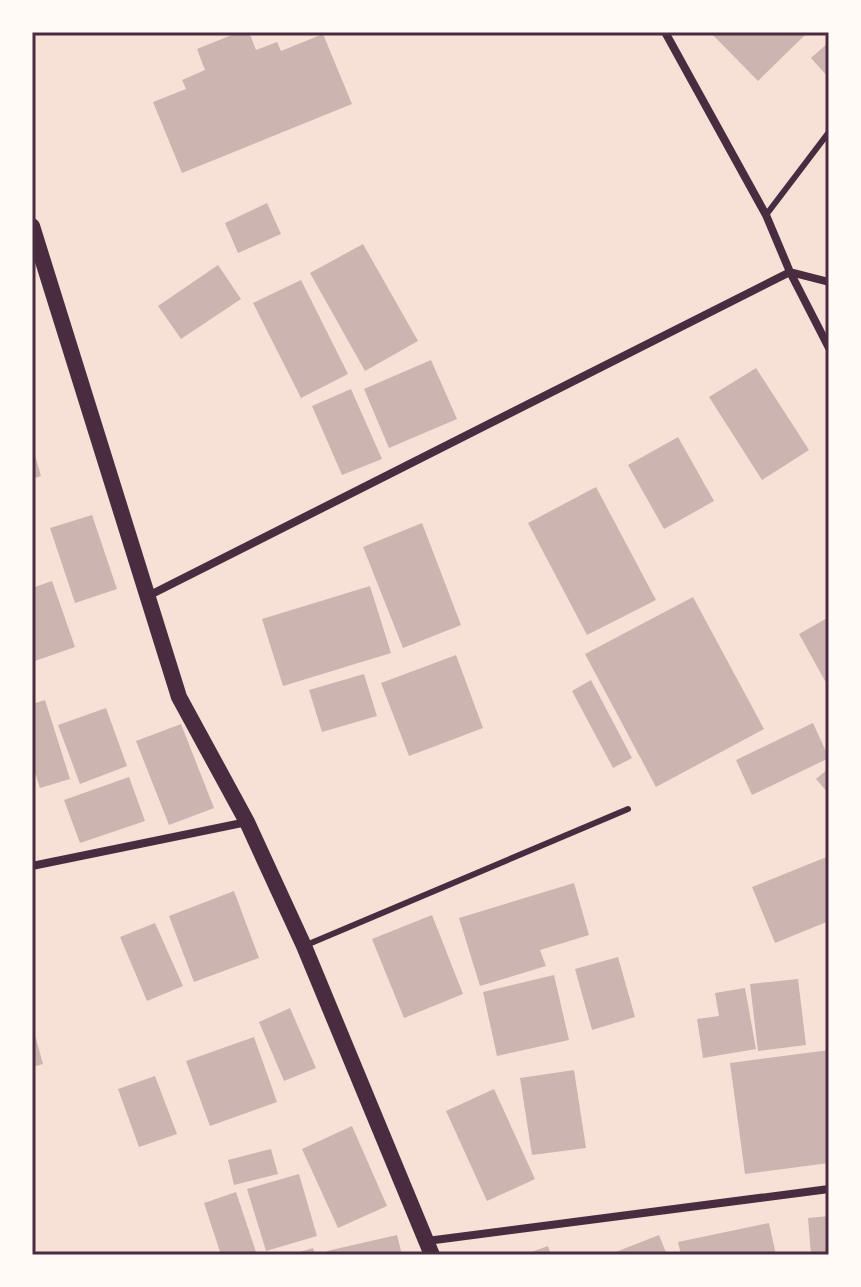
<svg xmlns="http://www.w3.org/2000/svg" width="861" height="1287" font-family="'Source Sans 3',sans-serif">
  <rect width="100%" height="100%" fill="#f7e1d7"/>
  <path fill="#ccb4b1" d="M 239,32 L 249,32 L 256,50 L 277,42 L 281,51 L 323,34 L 352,104 L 182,173 L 153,102 L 186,89 L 182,80 L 205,70 L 197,49 Z
    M 710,32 L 808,32 L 758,81 Z
    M 829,42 L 829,78 L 811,58 Z
    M 267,203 L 281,234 L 238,253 L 225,223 Z
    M 363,244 L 418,341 L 365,371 L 310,273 Z
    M 218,265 L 241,299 L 181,339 L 158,306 Z
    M 301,280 L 348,374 L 301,398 L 253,303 Z
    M 431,360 L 457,419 L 389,448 L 364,389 Z
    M 756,368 L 809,450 L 762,480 L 709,397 Z
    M 351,389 L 382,459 L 342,475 L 312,406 Z
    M 678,437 L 714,501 L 664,529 L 628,465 Z
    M 32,445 L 41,476 L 32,479 Z
    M 596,487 L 656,600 L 587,635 L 528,523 Z
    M 92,515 L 117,589 L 75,603 L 50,528 Z
    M 422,523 L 461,625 L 403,648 L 363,547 Z
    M 52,581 L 75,647 L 32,662 L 32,588 Z
    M 370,586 L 391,653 L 283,686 L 262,619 Z
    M 693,597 L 764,729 L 656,787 L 585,654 Z
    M 829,617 L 829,688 L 799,634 Z
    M 456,655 L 483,728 L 409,756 L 381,683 Z
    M 364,674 L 377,716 L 322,732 L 309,690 Z
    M 591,680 L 632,758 L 613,768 L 572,691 Z
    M 45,700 L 70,779 L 40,788 L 32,763 L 32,704 Z
    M 106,708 L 127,766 L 80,784 L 58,725 Z
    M 813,723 L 829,758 L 752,795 L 736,760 Z
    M 181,724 L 214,808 L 169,825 L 136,741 Z
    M 829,768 L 829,794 L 816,779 Z
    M 129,777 L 145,821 L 80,843 L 64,800 Z
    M 829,856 L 829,921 L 775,943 L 752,887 Z
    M 574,883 L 589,935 L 540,950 L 546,966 L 480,986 L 459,918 Z
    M 234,891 L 259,958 L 194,982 L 169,916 Z
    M 432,915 L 463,994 L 404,1018 L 372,939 Z
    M 155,923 L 183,986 L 147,1001 L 120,937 Z
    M 618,957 L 635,1017 L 592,1030 L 575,969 Z
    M 554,975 L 569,1040 L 497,1056 L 483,992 Z
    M 798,979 L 806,1045 L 758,1051 L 750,984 Z
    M 745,988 L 756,1049 L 703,1058 L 697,1019 L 719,1016 L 715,993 Z
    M 290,1008 L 316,1068 L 284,1081 L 259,1022 Z
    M 32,1024 L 43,1064 L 32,1067 Z
    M 254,1037 L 277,1102 L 210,1126 L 186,1061 Z
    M 829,1050 L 829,1163 L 745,1174 L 730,1063 Z
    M 574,1070 L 586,1148 L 532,1155 L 520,1078 Z
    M 155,1076 L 177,1134 L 139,1147 L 118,1089 Z
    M 494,1089 L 535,1179 L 487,1201 L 446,1111 Z
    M 352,1126 L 387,1206 L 338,1228 L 302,1149 Z
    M 271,1149 L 278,1174 L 234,1185 L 228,1160 Z
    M 299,1174 L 317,1236 L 266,1251 L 247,1189 Z
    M 236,1192 L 256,1252 L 247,1255 L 221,1255 L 204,1203 Z
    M 829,1216 L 829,1255 L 811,1255 L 808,1218 Z
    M 769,1223 L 776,1255 L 681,1255 L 678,1242 Z
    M 397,1235 L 402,1255 L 328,1255 L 327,1251 Z
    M 659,1235 L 667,1255 L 608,1255 Z
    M 548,1246 L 551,1255 L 523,1255 Z
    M 313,1248 L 315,1255 L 293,1255 L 293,1254 Z"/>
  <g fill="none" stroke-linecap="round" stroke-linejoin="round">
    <path stroke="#4a2c40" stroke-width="6" d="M 766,215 L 829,132
      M 304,946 L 628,809"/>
    <path stroke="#4a2c40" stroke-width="8" d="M 665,32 L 766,215 L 790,272 L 829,348
      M 148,596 L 790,272 L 829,282
      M 32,866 L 247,822
      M 427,1241 L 829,1189"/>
    <path stroke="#4a2c40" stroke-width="16" d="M 32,226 L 179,697 L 247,822 L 304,946 L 432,1255"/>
  </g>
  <rect width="861" height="1287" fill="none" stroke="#fffaf5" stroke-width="68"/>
  <rect x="34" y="34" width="793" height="1219" fill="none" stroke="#4a2c40" stroke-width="3"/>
</svg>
